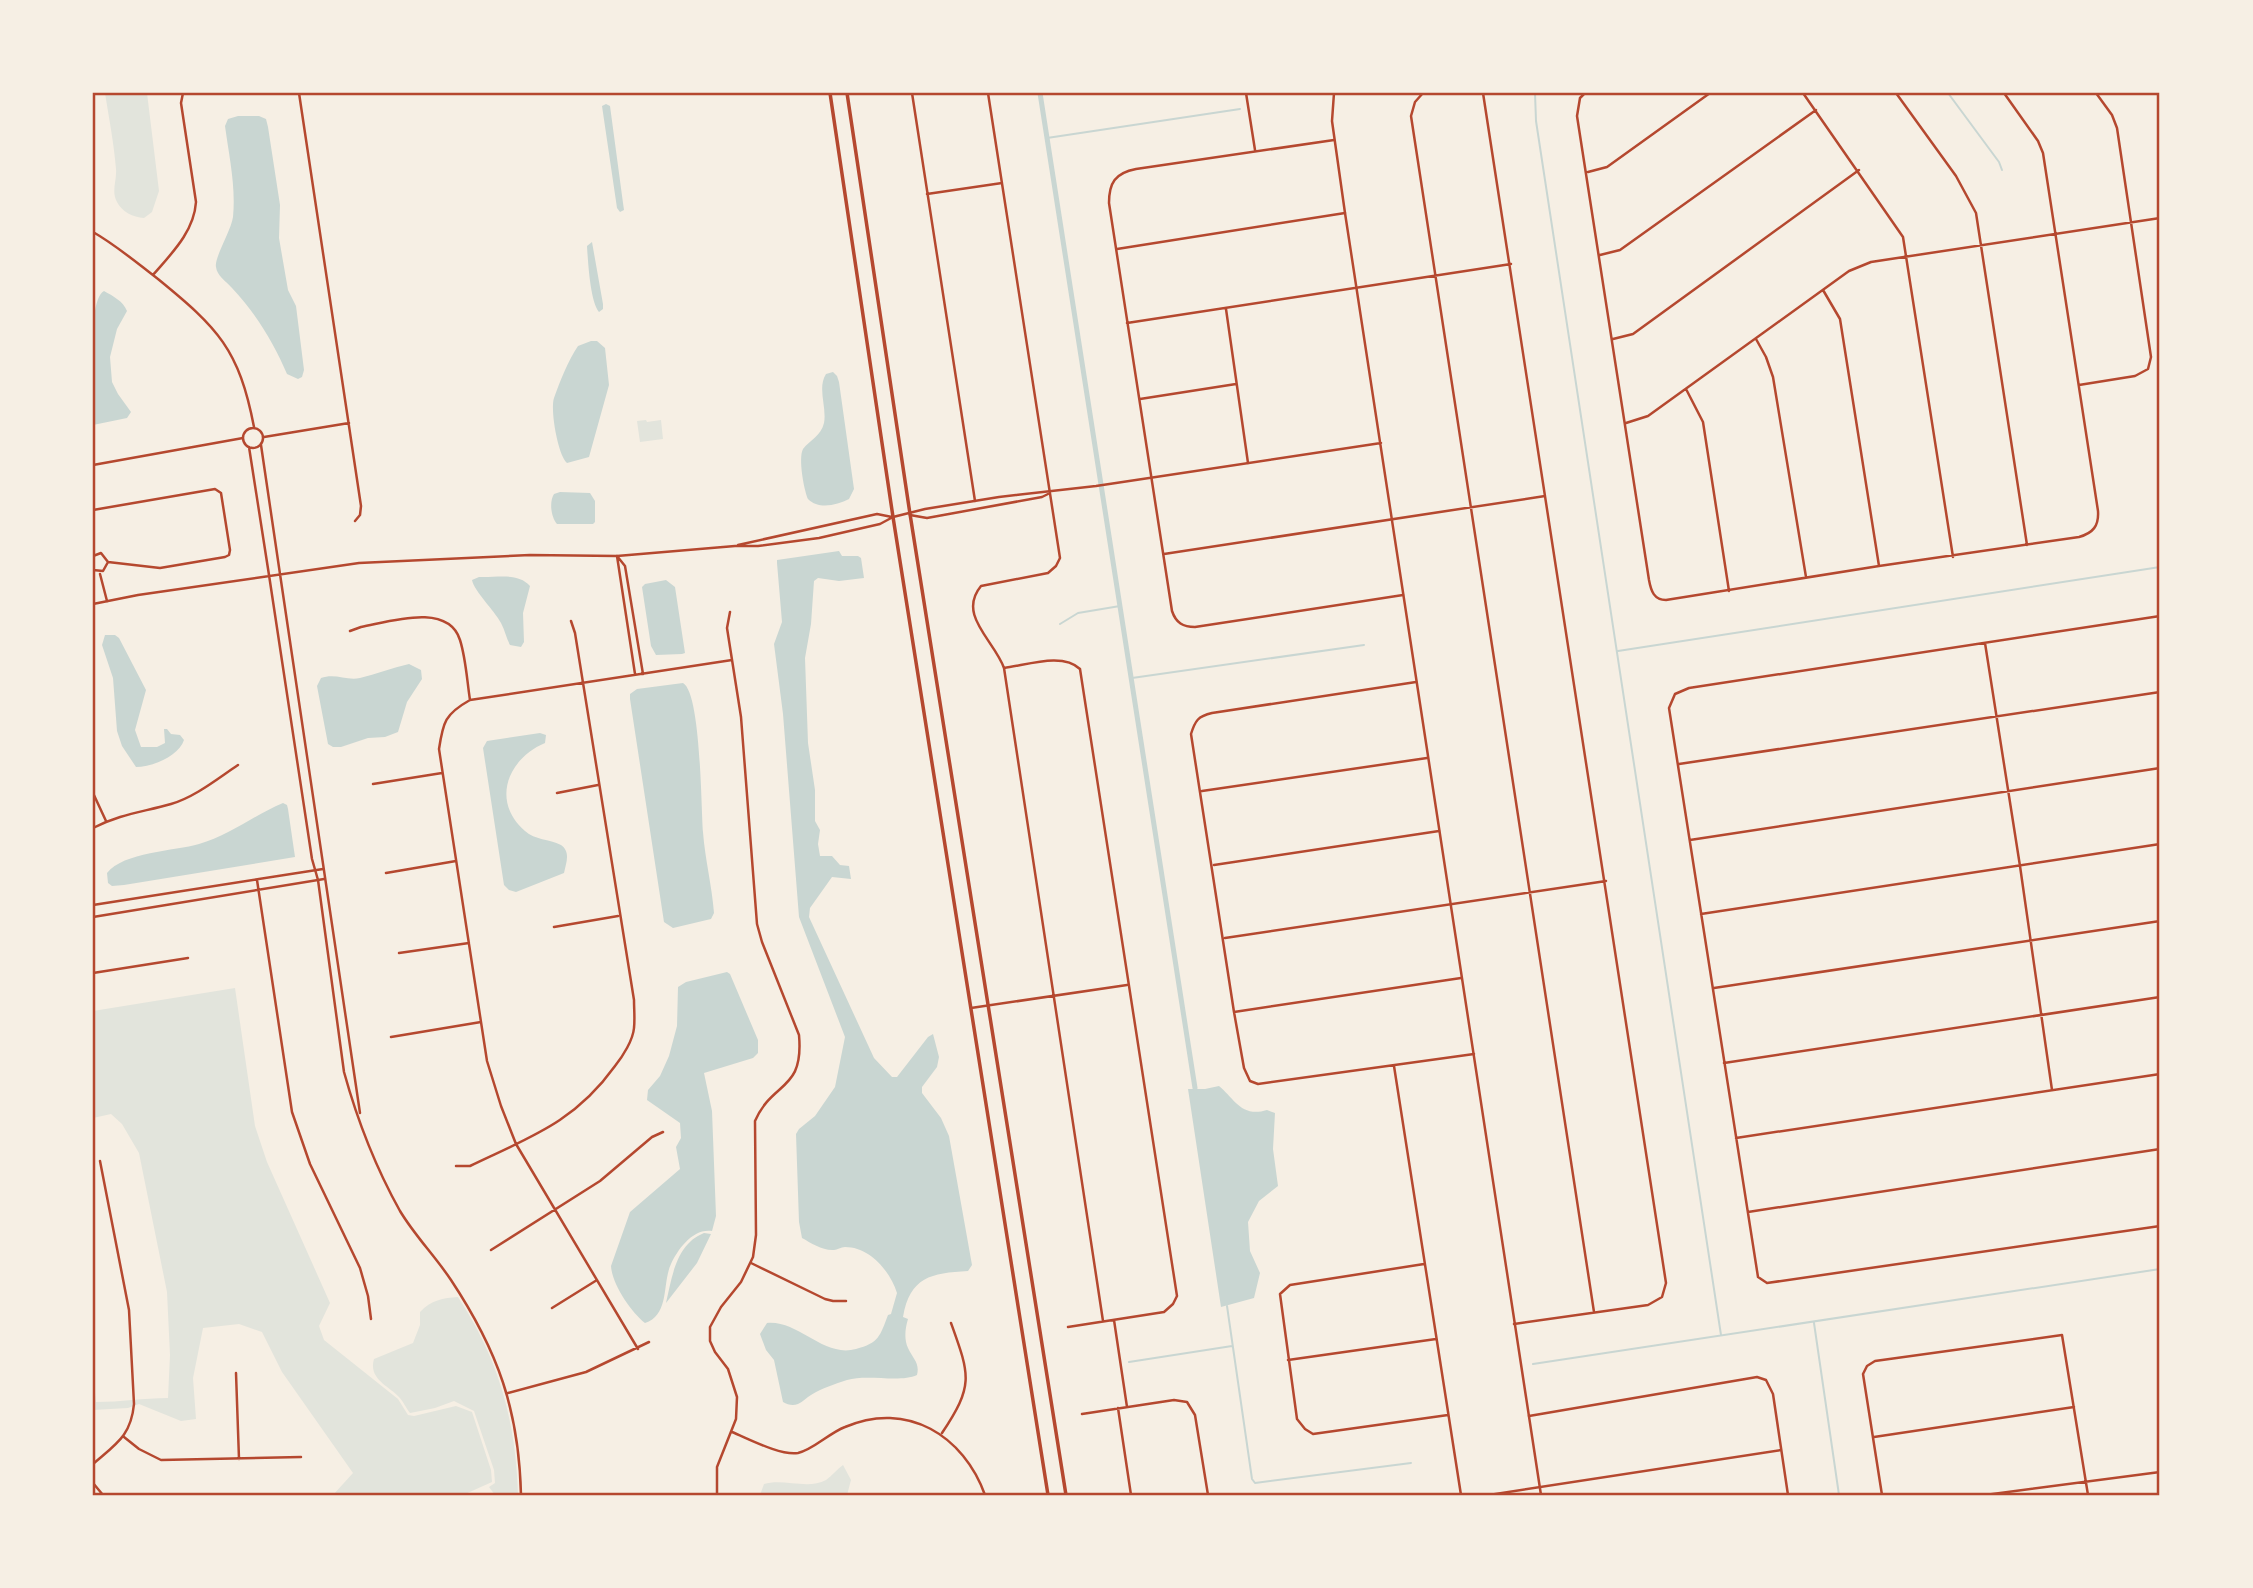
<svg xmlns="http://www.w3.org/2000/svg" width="2253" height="1588" font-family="'PT Sans Narrow',sans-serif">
  <rect width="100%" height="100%" fill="#f6efe4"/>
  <path fill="#e2e4dc" d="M 105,93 L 147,93 L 159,191 L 152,212 L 144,218 C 133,217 122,212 117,202 C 111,191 117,181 116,169 C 114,144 109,118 105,93 Z
    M 646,420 L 647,422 L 661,420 L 663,439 L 640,442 L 637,421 Z
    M 235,988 L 255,1126 L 267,1162 L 330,1303 L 319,1326 L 324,1340 L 398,1399 L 408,1415 L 414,1416 L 456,1406 L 472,1412 L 491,1470 L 492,1482 L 463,1495 L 333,1495 L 353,1473 L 282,1372 L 262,1332 L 239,1324 L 203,1328 L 193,1378 L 196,1419 L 181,1421 L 139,1404 L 128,1408 L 93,1410 L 93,1374 L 96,1402 C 121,1402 143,1398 168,1398 L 170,1355 L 167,1292 L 139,1153 L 122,1124 L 111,1114 L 93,1118 L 93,1011 Z
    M 458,1297 C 499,1359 516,1422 518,1495 L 495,1495 L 489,1487 L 495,1483 L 494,1470 L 474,1411 L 454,1401 L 435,1408 L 410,1413 C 406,1408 403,1401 399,1397 C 389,1386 368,1379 374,1359 L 413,1343 L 420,1325 L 420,1312 C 431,1300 443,1298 458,1297 Z
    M 843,1465 L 851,1480 L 847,1495 L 760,1495 L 764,1484 C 783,1478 808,1490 826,1480 C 832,1476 837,1469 843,1465 Z"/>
  <path fill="#c9d6d2" d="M 606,104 L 610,106 L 623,203 L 624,210 L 620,212 L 617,208 L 602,106 Z
    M 238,116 L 259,116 L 266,119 L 268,127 L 280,205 L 279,238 L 288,290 L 296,306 L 304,370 L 302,377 L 298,379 L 287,374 C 274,343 255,312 232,288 C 226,281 217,276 216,267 C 214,258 231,231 233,217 C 236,186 229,156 225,126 L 228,119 Z
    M 592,242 L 603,304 L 603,309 L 599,312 C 590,301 588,261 587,246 Z
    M 104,291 C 113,296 123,301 127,311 L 117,329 L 110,357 L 112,382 L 118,394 L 131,412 L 127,418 L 93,425 C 93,402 86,300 104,291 Z
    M 591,341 L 597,341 L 605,348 L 609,385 L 589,457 L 567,463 C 558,455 550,410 554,398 C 560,381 568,361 578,346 Z
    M 833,372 L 837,376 L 839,382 L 854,489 L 849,499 C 837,505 819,510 808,499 C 804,490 798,458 803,449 C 810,440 821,436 824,423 C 827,407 817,388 826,374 Z
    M 560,492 L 590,493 L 595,501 L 595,522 L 593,524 L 557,524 C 551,517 549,502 554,494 Z
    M 839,551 L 842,556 L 858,556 L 861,558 L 864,578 L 839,581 L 818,578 L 814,581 L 811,624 L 805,658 L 808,743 L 815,790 L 815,821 L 820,830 L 818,844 L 820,856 L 832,856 L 840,865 L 849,866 L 851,879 L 832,877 L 810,908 L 809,917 L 874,1058 L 892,1077 L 897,1077 L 928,1037 L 933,1034 L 939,1057 L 937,1067 L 922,1087 L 922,1093 L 941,1118 L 949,1136 L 972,1265 L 968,1271 C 931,1273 910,1277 903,1317 L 908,1319 C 905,1329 904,1339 908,1348 C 913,1359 920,1363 917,1375 C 900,1383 868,1374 847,1380 C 835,1384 822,1388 811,1395 C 807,1397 803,1402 798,1404 C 793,1406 788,1405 783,1402 L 774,1360 L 766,1350 L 760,1334 L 767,1323 C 799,1320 823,1358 856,1349 C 879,1343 880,1336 888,1315 L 891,1314 L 897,1293 C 890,1271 870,1247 845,1247 C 841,1247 837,1250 834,1250 C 823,1251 811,1243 802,1238 L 799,1222 L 796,1134 L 799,1129 L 815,1116 L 835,1087 L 845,1037 L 799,917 L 783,714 L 774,644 L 782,622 L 777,563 L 777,560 Z
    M 479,577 C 496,578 518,572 530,586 L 523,613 L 524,642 L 521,647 L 510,645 C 506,638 505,630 501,623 C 494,610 474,591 472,580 Z
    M 666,580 L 675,587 L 685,653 L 682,654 L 656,655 L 651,646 L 642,587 L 645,584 Z
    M 105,635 L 115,635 L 119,638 L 146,690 L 135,730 L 141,747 L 157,747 L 165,743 L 164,729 L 167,729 L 171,734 L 180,735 L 184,740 C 179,756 152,767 136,767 L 122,746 L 117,731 L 113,678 L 102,645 Z
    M 409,664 L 421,670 L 422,679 L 407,702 L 398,732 L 385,737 L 368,738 L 341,747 L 333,747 L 328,744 L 317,686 L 321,678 C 335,673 347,681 360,678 C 376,674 392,668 409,664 Z
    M 683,683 C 701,693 701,808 703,832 C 705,859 712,886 714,913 L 711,919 L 673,928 L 664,922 L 630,699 L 630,694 L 637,689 Z
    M 540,733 L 546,735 L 545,743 C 507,759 491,802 525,831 C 535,840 549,839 561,845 C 571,852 566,863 564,873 L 516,892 L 509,890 L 504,885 L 483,748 L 487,741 Z
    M 283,803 L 287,805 L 288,809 L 295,857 L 124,885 L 112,886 L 108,883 L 107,873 C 123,852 175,851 199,844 C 229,836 254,815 283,803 Z
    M 727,972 L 730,974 L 758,1040 L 758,1053 L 753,1058 L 704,1073 L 712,1111 L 716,1216 L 712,1231 C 693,1228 678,1249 671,1264 C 662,1283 670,1315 645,1323 C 631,1312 612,1284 611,1266 L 630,1212 L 680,1169 L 676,1147 L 681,1138 L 680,1123 L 647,1100 L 648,1090 L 660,1076 L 669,1056 L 677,1026 L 678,987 L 686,982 Z
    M 1219,1086 C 1234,1098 1241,1118 1267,1110 L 1275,1113 L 1273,1149 L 1278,1186 L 1259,1201 L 1248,1222 L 1250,1251 L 1260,1273 L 1254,1298 L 1221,1307 L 1188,1089 L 1205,1089 Z
    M 704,1233 L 711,1234 L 697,1263 L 666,1303 C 672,1277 676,1244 704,1233 Z"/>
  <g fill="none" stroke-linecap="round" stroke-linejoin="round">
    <path stroke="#c9d6d2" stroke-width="2" d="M 1535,93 L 1536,121 L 1721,1335
      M 1948,93 L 1999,162 L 2002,170
      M 1047,138 L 1240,109
      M 1060,624 L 1078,613 L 1120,606
      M 1618,651 L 2160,567
      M 1132,678 L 1364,645
      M 1227,1306 L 1252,1479 L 1255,1483 L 1411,1463
      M 1814,1323 L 1839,1495
      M 1129,1362 L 1232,1346
      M 1533,1364 L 2160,1269"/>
    <path stroke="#c9d6d2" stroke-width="5" d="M 1040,93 L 1195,1088"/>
    <path stroke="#b5482f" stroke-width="2.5" d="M 299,93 L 361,506 L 360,515 L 355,521
      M 912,93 L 975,501
      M 988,93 L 1060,558 L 1056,566 L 1048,573 L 981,586 C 957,615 994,640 1004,668 L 1103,1321
      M 1246,93 L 1255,150
      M 1423,93 L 1415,102 L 1411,116 L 1594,1312
      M 1483,93 L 1666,1283 L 1662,1297 L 1648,1305 L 1514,1324
      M 1585,93 L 1580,98 L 1577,116 L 1649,580 C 1651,591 1654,600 1666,600 L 1879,566 L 2079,537 C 2093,533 2099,526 2098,511 L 2043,153 L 2038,141 L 2004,93
      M 1803,93 L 1903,237 L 1953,557
      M 1896,93 L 1956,176 L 1976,213 L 2027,545
      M 1334,140 L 1136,169 C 1115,173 1109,183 1109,203 L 1172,611 C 1176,623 1183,627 1195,627 L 1403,595
      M 1588,172 L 1607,167 L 1710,93
      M 927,194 L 1002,183
      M 93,232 C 116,245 137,263 158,279 C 218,328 239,349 254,427
      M 1117,249 L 1345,213
      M 1600,255 L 1620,250 L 1816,110
      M 153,275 C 171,254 194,232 196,202 L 181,103 L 183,93
      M 1823,290 L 1840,319 L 1879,566
      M 1226,309 L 1248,463
      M 1127,323 L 1511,264
      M 1613,339 L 1633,334 L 1859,170
      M 1756,339 L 1766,357 L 1773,377 L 1806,577
      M 2079,385 L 2135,376 L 2148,369 L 2151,357 L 2117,128 L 2112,115 L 2096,93
      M 1686,389 L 1703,422 L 1729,591
      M 1140,399 L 1236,384
      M 1626,423 L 1648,416 L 1849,271 L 1871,262 L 2160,218
      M243 438a10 10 0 1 1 20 0a10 10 0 1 1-20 0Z
      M 264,437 L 349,423
      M 261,445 L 280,574
      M 249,447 L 269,575
      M 93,465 L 243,438
      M 93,510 L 215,489 L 221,493 L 230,550 L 229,555 L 225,557 L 160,568 L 108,562
      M 1164,554 L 1545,496
      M 93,556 L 101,553 L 108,562 L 103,571 L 93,570
      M 617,556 L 625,566 L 643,674
      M 617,556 L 635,674
      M 100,574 L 107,601
      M 2160,616 L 1689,688 L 1675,694 L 1669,708 L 1758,1277 L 1767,1283 L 2160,1226
      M 350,631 L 361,627 C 389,622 448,602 460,640 C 466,659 467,681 470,700
      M 1985,643 L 2020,866 L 2052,1090
      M 1004,668 C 1027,665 1063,652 1080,669 L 1177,1296 L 1173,1304 L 1164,1312 L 1068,1327
      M 1416,682 L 1212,713 C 1198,716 1195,721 1191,734 L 1234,1012 L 1244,1068 L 1250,1081 L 1258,1084 L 1474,1054
      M 1679,764 L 2160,692
      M 373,784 L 442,773
      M 1202,791 L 1427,758
      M 93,793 L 106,821
      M 557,793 L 598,785
      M 93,828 C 120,814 143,812 171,804 C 195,797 217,779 238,765
      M 1690,840 L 2160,768
      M 1214,865 L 1439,831
      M 386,873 L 456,861
      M 257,880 L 292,1112 L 310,1164 L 360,1268 L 368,1296 L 371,1319
      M 93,905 L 323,869
      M 1701,914 L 2160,844
      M 93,917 L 324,879
      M 554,927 L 618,916
      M 1225,938 L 1606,881
      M 399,953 L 469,943
      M 93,973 L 188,958
      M 1714,988 L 2160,921
      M 971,1008 L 1127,985
      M 1234,1012 L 1461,978
      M 391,1037 L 481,1022
      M 1724,1063 L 2160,997
      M 1394,1066 L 1461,1495
      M 1736,1138 L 2160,1074
      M 456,1166 L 470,1166 C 530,1137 574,1123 615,1066 C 623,1056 633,1040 634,1028 C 635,1019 634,1009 634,1000 L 575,633 L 571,621
      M 1748,1212 L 2160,1149
      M 491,1250 L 600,1181 L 652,1137 L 663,1132
      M 751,1263 L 825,1299 L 833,1301 L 846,1301
      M 1424,1264 L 1290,1285 L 1280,1294 L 1297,1419 L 1305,1429 L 1313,1434 L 1448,1415
      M 552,1308 L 597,1280
      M 1114,1320 L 1127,1407
      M 638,1349 L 516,1144 L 501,1106 L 487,1061 L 439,749 C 443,722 445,714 470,700 L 732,660
      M 1288,1360 L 1436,1339
      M 236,1373 L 239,1459
      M 508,1393 L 586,1372 L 649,1342
      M 1118,1408 L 1131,1495
      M 1082,1414 L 1174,1400 L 1187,1402 L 1195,1415 L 1208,1495
      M 1529,1416 L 1757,1377 L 1766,1380 L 1773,1394 L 1788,1495
      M 732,1432 C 749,1439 781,1456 798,1453 C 813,1450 829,1433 845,1427 C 907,1400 964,1436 985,1495
      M 942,1433 C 974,1385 970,1376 951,1323
      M 124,1437 L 139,1449 L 161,1460 L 301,1457
      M 1874,1437 L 2074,1407
      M 93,1464 C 116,1444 131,1436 134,1404 L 129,1310 L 100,1161
      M 93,1483 L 103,1495
      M 717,1495 L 717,1467 L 736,1419 L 737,1397 L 728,1369 L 715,1352 L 710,1341 L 710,1327 L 721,1307 L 741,1282 L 753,1257 L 756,1235 L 755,1121 C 773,1080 804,1092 799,1035 L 762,942 L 757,924 L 741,717 L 727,628 L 730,612
      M 1489,1495 L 1781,1450
      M 1882,1495 L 1863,1374 L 1867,1366 L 1875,1361 L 2062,1335 L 2088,1495
      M 1985,1495 L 2160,1472"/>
    <path stroke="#b5482f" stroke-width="2.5" d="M 1334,93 L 1332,121 L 1345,213 L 1541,1495
      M 910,515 L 927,518 L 1042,497 L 1048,494
      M 738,545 L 877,514 L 892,517
      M 280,574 L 360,1113
      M 269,575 L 312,859 L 318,880 L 344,1072 C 357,1119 376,1168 400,1211 C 415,1236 435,1256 451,1280 C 498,1351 519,1410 521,1495
      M 93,604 L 138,595 L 359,563 L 530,555 L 617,556 L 735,546 L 758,546 L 819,538 L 880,524 L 893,517 L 925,509 L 999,497 L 1096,486 L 1381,443"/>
    <path stroke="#b5482f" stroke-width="3.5" d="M 830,93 L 893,517 L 1048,1495
      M 847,93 L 910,514 L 1066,1495"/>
  </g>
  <rect width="2253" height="1588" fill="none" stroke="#f6efe4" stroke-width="189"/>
  <rect x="94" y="94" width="2064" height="1400" fill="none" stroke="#b5482f" stroke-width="2.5"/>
</svg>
